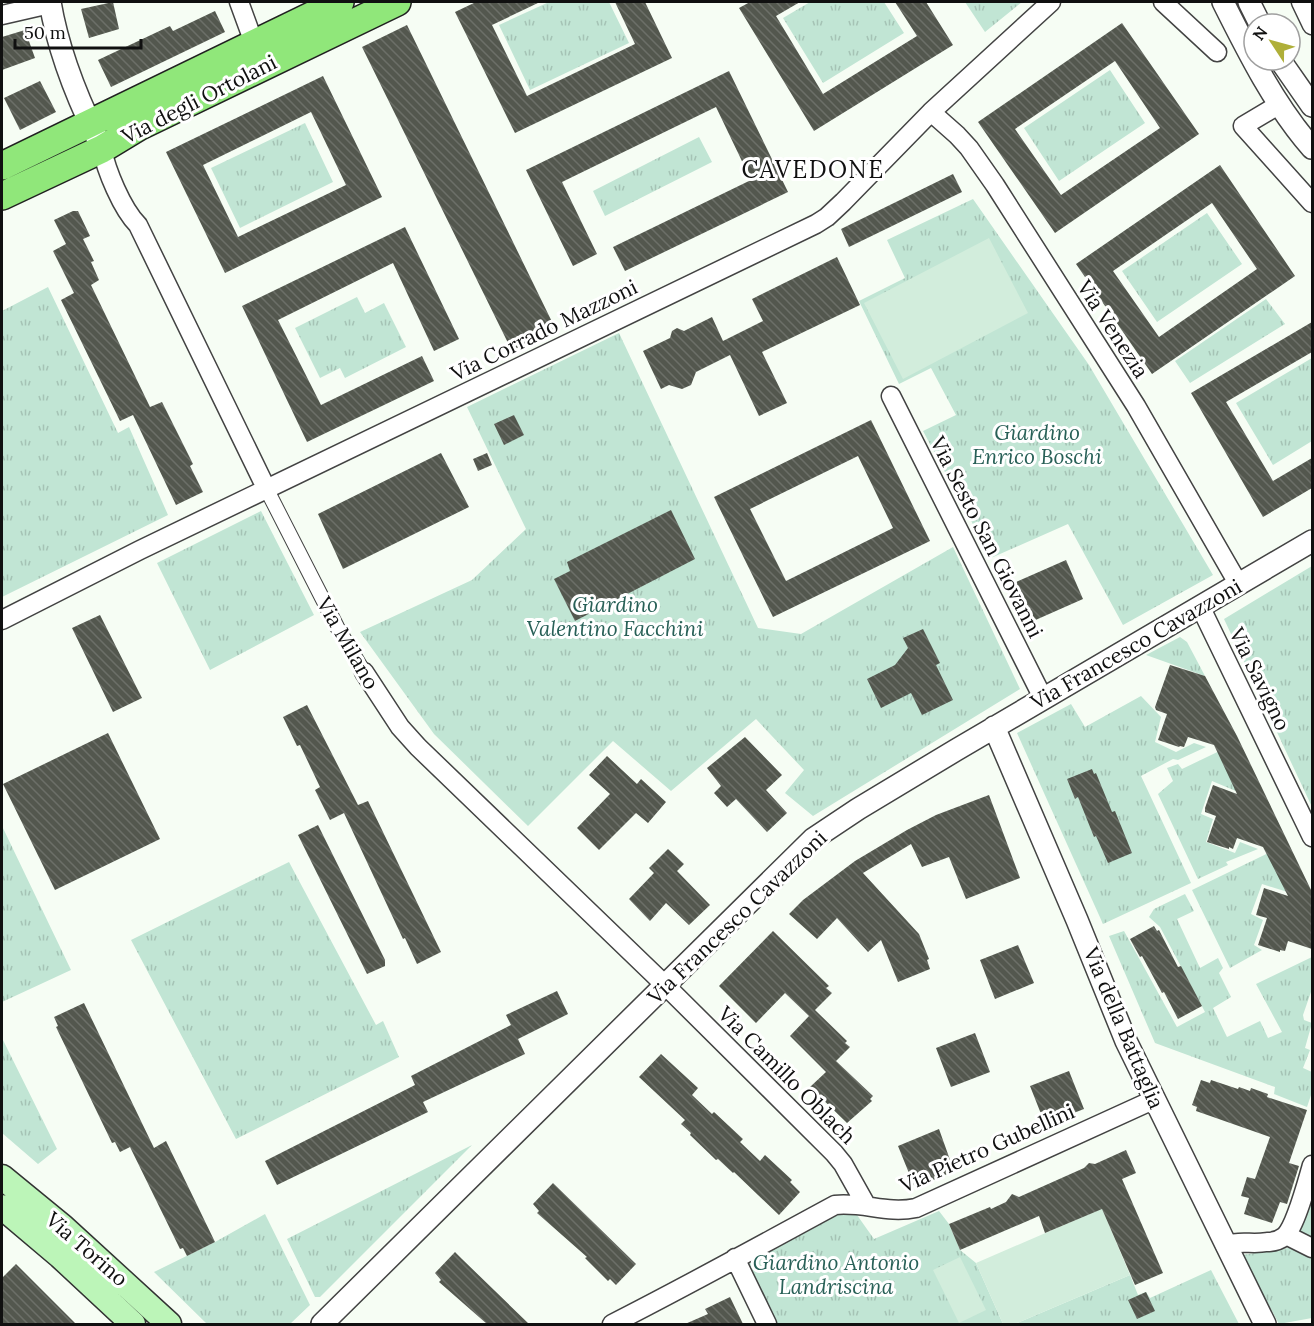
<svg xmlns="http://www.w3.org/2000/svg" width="1314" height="1326" font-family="Lora,serif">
  <defs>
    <pattern id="grass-tufts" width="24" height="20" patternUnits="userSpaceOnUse" patternTransform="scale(1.5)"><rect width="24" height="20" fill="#c1e5d4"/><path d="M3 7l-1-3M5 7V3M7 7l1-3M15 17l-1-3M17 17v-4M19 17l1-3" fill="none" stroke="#a5c3b5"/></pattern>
    <pattern id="building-back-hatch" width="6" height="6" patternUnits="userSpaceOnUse" patternTransform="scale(1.5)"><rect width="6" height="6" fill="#53574e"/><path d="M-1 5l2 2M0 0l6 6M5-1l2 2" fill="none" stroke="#6c6f68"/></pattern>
  </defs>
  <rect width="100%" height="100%" fill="#f6fdf4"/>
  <path fill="url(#grass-tufts)" d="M 549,2 L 609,2 L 629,43 L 530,90 L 499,25 Z
    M 810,2 L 884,2 L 904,33 L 823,83 L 783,18 Z
    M 965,2 L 1022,2 L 985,32 Z
    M 1110,70 L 1145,123 L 1059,181 L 1024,128 Z
    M 305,123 L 333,182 L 240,228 L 211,168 Z
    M 699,137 L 712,162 L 605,216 L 593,191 Z
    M 973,199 L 1089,365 L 1213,575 L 1123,625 L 1068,524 L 991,558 L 923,431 L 956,415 L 931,368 L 899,384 L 859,301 L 905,278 L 887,240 Z
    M 1207,213 L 1242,264 L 1157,322 L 1122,271 Z
    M 48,287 L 118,433 L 129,427 L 168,515 L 2,597 L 2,311 Z
    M 357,297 L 365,313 L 384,303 L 406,347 L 345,378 L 340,368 L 320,378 L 295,328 Z
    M 1266,299 L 1285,324 L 1190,383 L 1175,361 Z
    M 619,333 L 758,628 L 801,634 L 953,547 L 1020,689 L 813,816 L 785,793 L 804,770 L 756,719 L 671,791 L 613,741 L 528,826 L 434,734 L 360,632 L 472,580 L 526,529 L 467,407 Z
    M 1312,358 L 1312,441 L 1273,465 L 1236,403 Z
    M 261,511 L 314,615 L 210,670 L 157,563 Z
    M 1312,566 L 1312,807 L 1224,619 Z
    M 1180,637 L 1187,642 L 1205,676 L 1146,655 Z
    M 1141,696 L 1161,717 L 1155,742 L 1176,752 L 1194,743 L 1206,747 L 1178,760 L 1173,759 L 1141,776 L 1191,883 L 1103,924 L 1017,733 L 1071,704 L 1085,727 Z
    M 1232,745 L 1262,802 L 1212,781 L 1201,814 L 1213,819 L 1206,842 L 1235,853 L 1240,842 L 1258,849 L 1226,862 L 1228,865 L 1198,879 L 1158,794 L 1173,781 L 1167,768 L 1178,764 L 1182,769 Z
    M 2,826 L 71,970 L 2,1002 Z
    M 1281,847 L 1293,862 L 1312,901 L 1312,907 L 1300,905 L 1294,894 L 1262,884 L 1251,914 L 1263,920 L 1254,945 L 1262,950 L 1230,968 L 1192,890 Z
    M 289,862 L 376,1025 L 383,1021 L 399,1057 L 236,1139 L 131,940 Z
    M 1185,894 L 1194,911 L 1177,919 L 1200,968 L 1218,958 L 1223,968 L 1219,973 L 1231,997 L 1213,1008 L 1227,1037 L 1260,1021 L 1268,1038 L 1282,1032 L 1256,984 L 1312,957 L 1312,989 L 1303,1015 L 1304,1020 L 1312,1023 L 1305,1048 L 1310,1050 L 1303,1068 L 1312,1072 L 1312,1092 L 1307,1107 L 1274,1094 L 1275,1087 L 1155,1043 L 1109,936 L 1124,931 L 1177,1027 L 1205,1012 L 1160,927 L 1149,917 L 1154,909 Z
    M 2,1038 L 57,1149 L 38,1164 L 2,1133 Z
    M 472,1145 L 320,1297 L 315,1297 L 287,1239 Z
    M 1312,1188 L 1312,1318 L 1279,1324 L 1242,1255 L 1288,1248 Z
    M 939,1211 L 949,1224 L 960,1250 L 976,1263 L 1003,1324 L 776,1324 L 745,1262 L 839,1213 L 857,1215 L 874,1239 Z
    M 265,1214 L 310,1305 L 290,1324 L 207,1324 L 154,1272 L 215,1242 Z
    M 1211,1270 L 1239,1324 L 1015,1324 L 1130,1275 L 1138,1295 L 1146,1292 L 1150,1298 Z"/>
  <path fill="#d2eddc" d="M 989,238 L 1028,313 L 903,379 L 864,303 Z
    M 1105,1203 L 1103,1211 L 1130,1275 L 1015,1324 L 1003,1324 L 976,1263 L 1101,1209 Z
    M 960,1257 L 986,1310 L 959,1323 L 933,1270 Z"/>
  <path fill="url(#building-back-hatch)" fill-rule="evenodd" d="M 113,2 L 119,29 L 89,38 L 81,9 Z
    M 476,2 L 540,2 L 492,25 L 527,96 L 635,44 L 615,2 L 645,2 L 672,58 L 515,133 L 455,12 Z
    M 750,2 L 800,2 L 776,16 L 823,94 L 917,36 L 895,2 L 926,2 L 953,45 L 814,131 L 739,8 Z
    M 215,11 L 225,32 L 111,87 L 98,60 L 170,26 L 173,31 Z
    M 1122,23 L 1199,134 L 1055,233 L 978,122 ZM 1115,61 L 1160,128 L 1061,195 L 1015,129 Z
    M 407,25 L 556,330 L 512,351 L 362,47 Z
    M 25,30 L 35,58 L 2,70 L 2,37 Z
    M 729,71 L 788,192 L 625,271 L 613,247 L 751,180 L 716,107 L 562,182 L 597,254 L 573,266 L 526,170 Z
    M 323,76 L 382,197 L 225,273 L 166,152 ZM 311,112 L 346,185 L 238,237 L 203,165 Z
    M 40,81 L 56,112 L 20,130 L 4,98 Z
    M 1220,165 L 1295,276 L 1152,374 L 1076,264 ZM 1212,203 L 1257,269 L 1159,337 L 1113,271 Z
    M 953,174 L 962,192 L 849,247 L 841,229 Z
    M 73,211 L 78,211 L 90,236 L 83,239 L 94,261 L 91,262 L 99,280 L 91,285 L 150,407 L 162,402 L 193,464 L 190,466 L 203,492 L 176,505 L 133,415 L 120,421 L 61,300 L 74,293 L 53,251 L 66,244 L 54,220 Z
    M 405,227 L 459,339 L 434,351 L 393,263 L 278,320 L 321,405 L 422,356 L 434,381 L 307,442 L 242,306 Z
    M 837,257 L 860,305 L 762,352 L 787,403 L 759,416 L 730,355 L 696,372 L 691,385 L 682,389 L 669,385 L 661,389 L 643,351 L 670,338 L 672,331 L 677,328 L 684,331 L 712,317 L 723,341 L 763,321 L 752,299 Z
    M 1312,322 L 1312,352 L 1226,402 L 1273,481 L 1312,458 L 1312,488 L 1263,517 L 1191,393 Z
    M 514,415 L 524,435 L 504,445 L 494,424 Z
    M 871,420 L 930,541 L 773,617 L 714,497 ZM 858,456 L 893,528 L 786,581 L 750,509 Z
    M 441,453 L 469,507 L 343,569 L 318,514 Z
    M 487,453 L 492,465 L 478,471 L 473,459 Z
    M 671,510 L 695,559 L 575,621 L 554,579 L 570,571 L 567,562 Z
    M 1066,560 L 1083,599 L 1031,622 L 1014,583 Z
    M 100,615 L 142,698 L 113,712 L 72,628 Z
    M 923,629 L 940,663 L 936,665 L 953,700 L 922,715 L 911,693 L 881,708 L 867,679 L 895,665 L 908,648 L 903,638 Z
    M 1170,665 L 1205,676 L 1237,736 L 1312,892 L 1312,949 L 1288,941 L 1285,951 L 1280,950 L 1280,952 L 1258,945 L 1267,918 L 1256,915 L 1264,888 L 1288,896 L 1263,847 L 1237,838 L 1233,849 L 1229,847 L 1229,849 L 1207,842 L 1216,816 L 1205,812 L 1205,808 L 1213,785 L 1237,794 L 1214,745 L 1188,737 L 1184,747 L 1180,746 L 1179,747 L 1158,740 L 1167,714 L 1156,710 L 1155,707 Z
    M 307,705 L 358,805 L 368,801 L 441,952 L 417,964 L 405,938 L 403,939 L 344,813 L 330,820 L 315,790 L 320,787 L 300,745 L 297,746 L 283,717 Z
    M 108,733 L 160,839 L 55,890 L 3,784 Z
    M 745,737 L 782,775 L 766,790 L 787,813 L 767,832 L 736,799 L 727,807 L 714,793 L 721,786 L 707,768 Z
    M 607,756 L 637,784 L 641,779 L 666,802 L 648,823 L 636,813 L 599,850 L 577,828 L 610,794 L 589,775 Z
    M 1092,769 L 1094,774 L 1096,773 L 1112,812 L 1115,811 L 1132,853 L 1108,863 L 1096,836 L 1094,837 L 1078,797 L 1075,799 L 1067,779 Z
    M 989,795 L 1020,878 L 966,899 L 949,857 L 922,867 L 911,844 L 863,873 L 919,934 L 929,959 L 927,960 L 930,969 L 898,982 L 881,940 L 868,952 L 837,918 L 817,939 L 789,914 L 803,900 L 855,861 L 907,830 L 936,815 Z
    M 318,825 L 385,960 L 385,966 L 367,974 L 298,835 Z
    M 668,849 L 684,864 L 677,871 L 710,905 L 689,925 L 666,903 L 650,921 L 629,899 L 654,873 L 649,868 Z
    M 1154,926 L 1157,931 L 1159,930 L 1178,967 L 1181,966 L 1202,1006 L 1178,1019 L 1164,992 L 1162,993 L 1142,956 L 1140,957 L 1130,939 Z
    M 773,931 L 829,986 L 826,988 L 832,993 L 815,1010 L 847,1041 L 845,1043 L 850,1047 L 836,1061 L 873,1096 L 870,1099 L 872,1101 L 847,1123 L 810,1087 L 826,1072 L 790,1036 L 809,1016 L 785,993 L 756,1023 L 719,986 Z
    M 1018,945 L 1034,983 L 995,999 L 980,960 Z
    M 557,991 L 568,1014 L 518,1039 L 525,1054 L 423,1102 L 428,1112 L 277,1185 L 265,1161 L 415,1085 L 411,1076 L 511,1025 L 506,1015 Z
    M 84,1003 L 154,1148 L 166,1141 L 215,1242 L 187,1256 L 183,1248 L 180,1249 L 130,1147 L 120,1152 L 115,1142 L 112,1143 L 56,1027 L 58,1026 L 54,1017 Z
    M 975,1033 L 990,1072 L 951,1087 L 936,1048 Z
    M 661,1054 L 698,1088 L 692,1095 L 712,1114 L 714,1112 L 743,1139 L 740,1142 L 760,1161 L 765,1155 L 792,1180 L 790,1182 L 800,1192 L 779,1215 L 734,1172 L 733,1173 L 718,1159 L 716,1160 L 690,1135 L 691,1133 L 681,1124 L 685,1120 L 639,1077 Z
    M 1069,1071 L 1084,1109 L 1045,1124 L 1030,1086 Z
    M 1201,1080 L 1210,1083 L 1211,1080 L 1238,1089 L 1239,1087 L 1250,1091 L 1251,1088 L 1268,1094 L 1267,1097 L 1307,1110 L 1289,1163 L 1299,1166 L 1287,1204 L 1280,1202 L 1272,1223 L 1244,1214 L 1249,1198 L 1241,1196 L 1247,1177 L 1255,1179 L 1270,1137 L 1196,1111 L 1197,1107 L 1192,1105 Z
    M 939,1129 L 954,1171 L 915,1188 L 898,1146 Z
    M 1126,1150 L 1136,1173 L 1122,1179 L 1163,1273 L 1135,1285 L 1102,1209 L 1045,1233 L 1039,1216 L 960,1250 L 949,1224 L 990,1207 L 991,1209 L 1006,1202 L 1012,1194 L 1019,1197 L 1084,1168 L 1089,1163 L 1095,1164 Z
    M 553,1183 L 636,1264 L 616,1285 L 610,1279 L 608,1281 L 585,1258 L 587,1257 L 537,1213 L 539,1211 L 533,1204 Z
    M 455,1252 L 462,1259 L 529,1324 L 487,1324 L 439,1282 L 441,1280 L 435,1273 Z
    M 16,1264 L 76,1324 L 2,1324 L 2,1278 Z
    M 1146,1292 L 1155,1311 L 1137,1319 L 1128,1300 Z
    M 730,1297 L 743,1324 L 685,1324 L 708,1314 L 705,1309 Z"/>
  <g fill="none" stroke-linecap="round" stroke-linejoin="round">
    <defs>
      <path id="pedestrian" d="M 267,490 L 337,627 L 364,672"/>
      <path id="minor" d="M 239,2 L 254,43
        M 1163,2 L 1217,52
        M 1301,2 L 1312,25
        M 2,15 L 50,4
        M 1280,104 L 1243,126 L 1312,203
        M 931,112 L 957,135 L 969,148 L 995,185 L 1136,406 L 1239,585
        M 102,149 C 106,170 122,209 138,225 L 267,490
        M 891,396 L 1043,698
        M 1200,606 L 1312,837
        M 2,620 L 140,550 L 816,224 L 827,217 L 843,202 L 931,112 L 1051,2
        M 364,672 L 400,727 L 418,747 L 665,985 L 834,1153 L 843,1164 L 866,1205
        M 1286,1235 L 1312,1248
        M 1225,1245 C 1243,1240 1251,1245 1267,1242 C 1273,1242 1280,1240 1285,1236 C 1296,1225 1307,1182 1312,1165
        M 735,1258 L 767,1324
        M 612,1324 C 687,1286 761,1245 835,1205 C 865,1202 886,1214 916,1208 L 1153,1100"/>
      <path id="tertiary" d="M 50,2 C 58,50 75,93 96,136
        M 1223,2 C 1248,52 1275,106 1312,148
        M 1249,2 L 1260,24
        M 1280,60 L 1312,106
        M 994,727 L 1077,920 L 1126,1041 L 1265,1324
        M 322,1324 L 813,839 L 858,809 L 956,750 L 1312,541"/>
      <path id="secondary" d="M 2,1177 L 63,1227 L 169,1324
        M 2,1207 L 60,1256 L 133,1324"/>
      <path id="primary" d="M 2,166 L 340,2
        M 2,196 L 102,149 L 140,126 L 397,2"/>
    </defs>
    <use href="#pedestrian" stroke="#434343" stroke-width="16"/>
    <use href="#minor" stroke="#434343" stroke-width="21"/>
    <use href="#tertiary" stroke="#434343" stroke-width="24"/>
    <use href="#secondary" stroke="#323232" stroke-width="27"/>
    <use href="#primary" stroke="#212121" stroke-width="30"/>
    <use href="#pedestrian" stroke="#fff" stroke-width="14"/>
    <use href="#minor" stroke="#fff" stroke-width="18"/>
    <use href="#tertiary" stroke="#fff" stroke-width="21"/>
    <use href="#secondary" stroke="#bcf5b8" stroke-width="24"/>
    <use href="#primary" stroke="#90e77a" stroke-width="27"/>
  </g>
  <g text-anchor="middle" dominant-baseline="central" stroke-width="6" stroke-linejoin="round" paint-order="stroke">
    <g font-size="21" fill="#101010" stroke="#fff">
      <text transform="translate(199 99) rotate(-27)">Via degli Ortolani</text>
      <text transform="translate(1113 329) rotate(57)">Via Venezia</text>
      <text transform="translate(544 330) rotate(-26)">Via Corrado Mazzoni</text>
      <text transform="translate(987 537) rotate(63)">Via Sesto San Giovanni</text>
      <text transform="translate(348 643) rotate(60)">Via Milano</text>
      <text transform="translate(1136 644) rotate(-30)">Via Francesco Cavazzoni</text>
      <text transform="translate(1260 679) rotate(64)">Via Savigno</text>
      <text transform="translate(737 917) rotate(-44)">Via Francesco Cavazzoni</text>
      <text transform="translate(1124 1028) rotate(67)">Via della Battaglia</text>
      <text transform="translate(787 1075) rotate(45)">Via Camillo Oblach</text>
      <text transform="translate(987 1148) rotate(-24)">Via Pietro Gubellini</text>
      <text transform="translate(87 1249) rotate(41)">Via Torino</text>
    </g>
    <g font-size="21" font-style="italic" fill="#286057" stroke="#fff">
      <text x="1037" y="432">Giardino<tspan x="1037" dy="24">Enrico Boschi</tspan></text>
      <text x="615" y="604">Giardino<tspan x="615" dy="24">Valentino Facchini</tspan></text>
      <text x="836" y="1262">Giardino Antonio<tspan x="836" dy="24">Landriscina</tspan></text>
    </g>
    <g font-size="24" letter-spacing="1.5" fill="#101010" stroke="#fff">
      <text x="813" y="169">CAVEDONE</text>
    </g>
  </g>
  <rect width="1314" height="1326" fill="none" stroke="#101010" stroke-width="6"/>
  <g transform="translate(1272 42) rotate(306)"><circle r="28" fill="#ffffff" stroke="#9f9f9f" stroke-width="1.5"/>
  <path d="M0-4.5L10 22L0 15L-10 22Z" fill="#afaf39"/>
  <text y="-9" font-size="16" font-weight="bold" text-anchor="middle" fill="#101010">N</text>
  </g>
  <path d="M15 39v9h126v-9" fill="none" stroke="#101010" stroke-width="3"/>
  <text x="24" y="39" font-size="18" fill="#101010" stroke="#ffffff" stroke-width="4.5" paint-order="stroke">50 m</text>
</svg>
